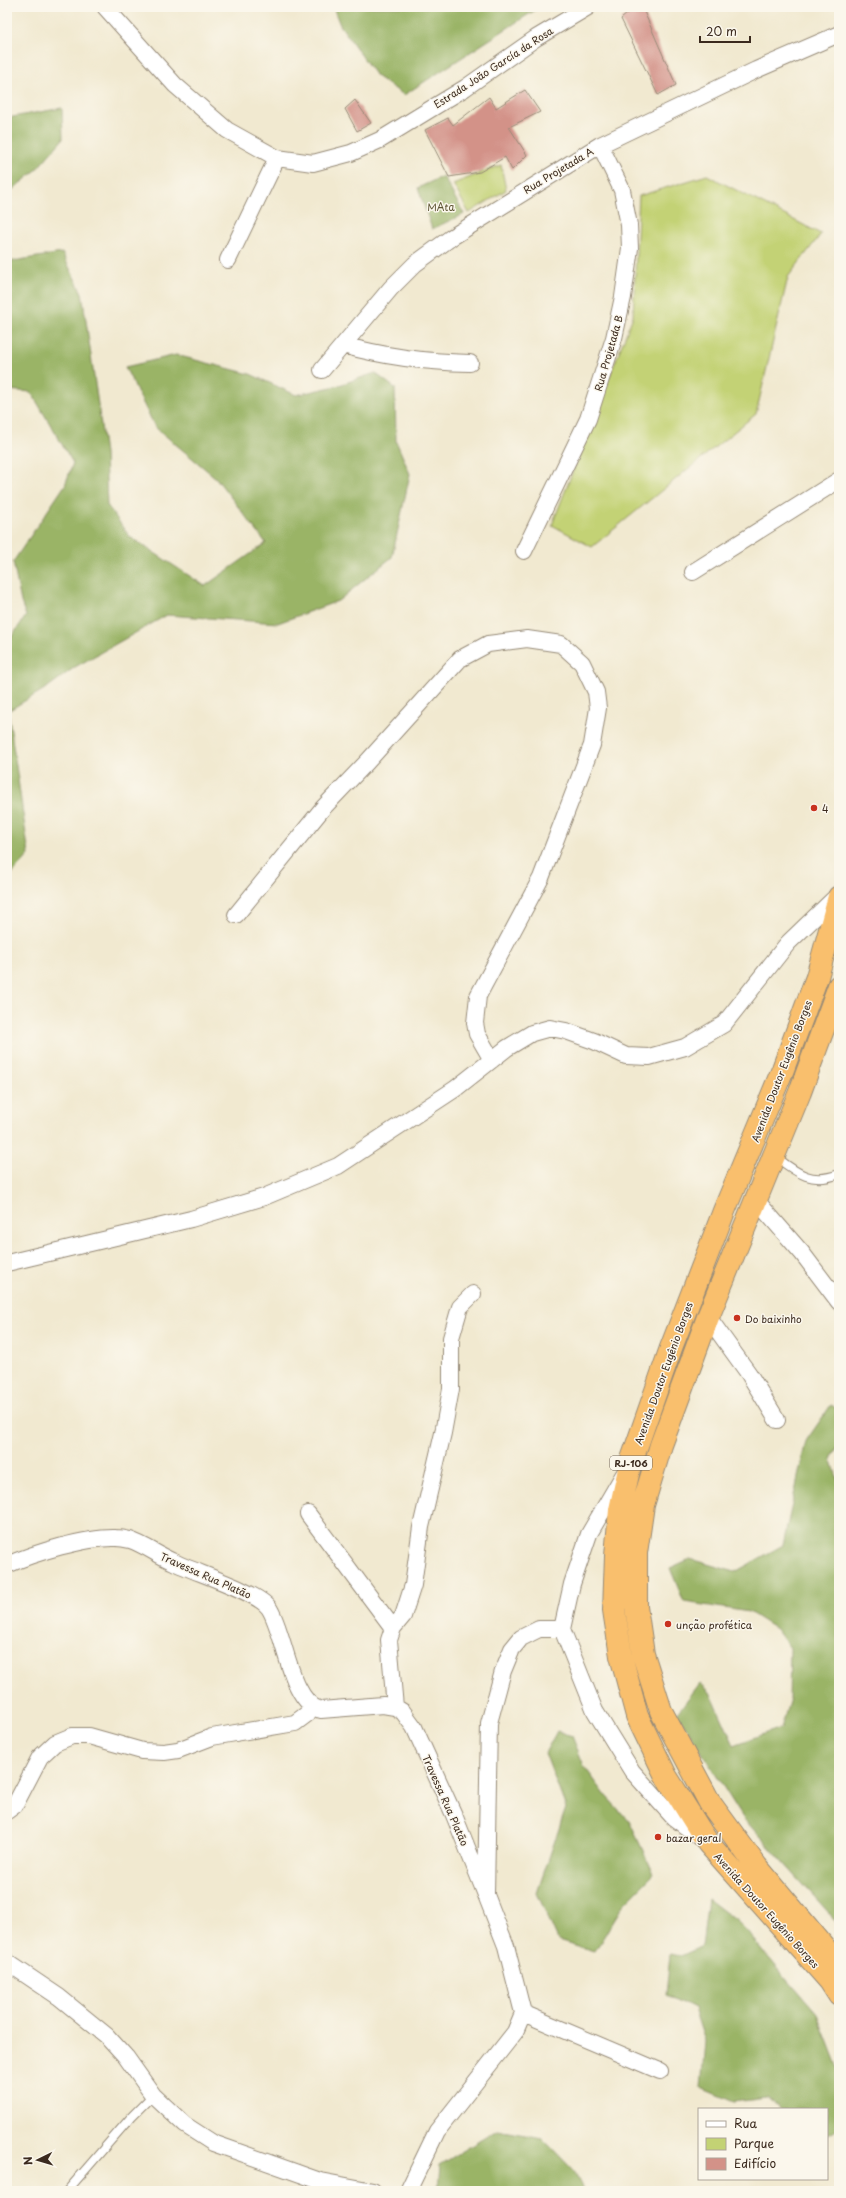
<svg xmlns="http://www.w3.org/2000/svg" width="846" height="2198" font-family="'Playpen Sans',sans-serif">
  <rect width="100%" height="100%" fill="#fbf7ec"/>
  <filter id="ink" filterUnits="userSpaceOnUse"><feTurbulence type="fractalNoise" baseFrequency=".025" numOctaves="2"/><feDisplacementMap in="SourceGraphic" scale="8" xChannelSelector="R" yChannelSelector="G"/><feConvolveMatrix kernelMatrix="1 2 1 2 8 2 1 2 1" color-interpolation-filters="sRGB"/></filter>
  <filter id="wash" filterUnits="userSpaceOnUse"><feTurbulence type="fractalNoise" baseFrequency=".012" numOctaves="4" result="noise"/><feDisplacementMap in="SourceGraphic" scale="16" xChannelSelector="R" yChannelSelector="G"/><feGaussianBlur stdDeviation="0.9" result="paint"/><feColorMatrix in="noise" values="0 0 0 0 0 0 0 0 0 0 0 0 0 0 0 0 0 1.4 0 .05"/><feComposite in="paint" operator="in"/></filter>
  <g filter="url(#wash)">
    <rect width="100%" height="100%" fill="#f1e9d0"/>
    <path fill="#c3d274" stroke="#7f7e49" d="M 501,165 L 506,190 L 469,213 L 453,184 Z
      M 707,175 L 821,234 L 788,277 L 756,414 L 592,547 L 552,525 L 633,316 L 639,196 Z"/>
    <path fill="#9ab466" stroke="#6a6f42" d="M 333,7 L 540,7 L 404,95 L 376,76 L 340,25 Z
      M 62,108 L 63,139 L 34,172 L 7,194 L 7,118 Z
      M 443,176 L 464,214 L 432,229 L 418,188 Z
      M 62,253 L 82,293 L 105,453 L 107,505 L 130,537 L 205,586 L 266,543 L 216,478 L 155,427 L 125,367 L 176,355 L 250,374 L 296,395 L 336,386 L 375,373 L 395,388 L 396,441 L 410,474 L 392,557 L 338,601 L 278,623 L 167,615 L 75,667 L 48,687 L 8,711 L 29,855 L 7,879 L 7,643 L 26,616 L 21,602 L 13,562 L 65,485 L 73,463 L 31,392 L 7,390 L 7,262 Z
      M 831,1405 L 839,1410 L 839,1444 L 831,1459 L 839,1483 L 839,1929 L 830,1914 L 743,1818 L 677,1713 L 700,1683 L 710,1692 L 734,1745 L 781,1728 L 789,1702 L 790,1648 L 776,1629 L 749,1612 L 684,1602 L 670,1568 L 690,1559 L 735,1572 L 783,1545 L 806,1441 Z
      M 557,1731 L 572,1736 L 584,1766 L 606,1796 L 629,1821 L 654,1874 L 623,1905 L 595,1951 L 558,1940 L 537,1893 L 566,1808 L 545,1753 Z
      M 708,1899 L 738,1922 L 817,2014 L 839,2071 L 839,2128 L 827,2135 L 827,2109 L 782,2109 L 767,2098 L 734,2102 L 701,2088 L 705,2041 L 694,2009 L 666,1995 L 670,1954 L 681,1956 L 702,1946 Z
      M 497,2130 L 542,2138 L 573,2170 L 584,2191 L 438,2191 L 440,2165 Z"/>
    <g id="blocks">
      <path fill="#d39288" d="M 635,7 L 642,7 L 676,85 L 658,95 L 621,19 Z
        M 525,90 L 540,112 L 509,127 L 527,155 L 512,170 L 505,157 L 480,172 L 449,177 L 425,130 L 448,118 L 453,125 L 489,97 L 496,108 Z
        M 355,100 L 371,123 L 357,131 L 345,109 Z"/>
    </g>
  </g>
  <g filter="url(#ink)">
    <use href="#blocks" fill-opacity="0" stroke="#968a77" stroke-width="1"/>
    <g fill="none" stroke-linecap="round" stroke-linejoin="round">
      <defs>
        <path id="lane" d="M 776,1157 C 797,1173 811,1185 839,1174
          M 67,2191 L 132,2116 L 153,2095"/>
        <path id="street" d="M 105,7 L 175,85 L 227,130 L 277,158 L 313,163 L 351,153 L 380,140 L 465,88 L 536,38 L 588,7
          M 228,260 L 277,158
          M 343,345 C 385,357 427,362 470,363
          M 322,370 L 391,288 L 415,264 L 452,237 L 600,145 L 756,70 L 839,34
          M 524,551 L 588,419 L 614,338 L 623,297 L 630,248 L 629,225 L 622,190 L 600,145
          M 693,572 L 839,480
          M 236,915 L 323,808 L 367,762 L 460,659 L 488,644 L 527,639 L 561,644 L 582,663 L 596,692 L 598,708 L 592,745 L 541,878 L 478,996 L 475,1023 L 477,1034 L 492,1060
          M 755,1199 L 802,1253 L 839,1302
          M 7,1263 L 191,1219 L 264,1197 L 338,1166 L 455,1089 L 507,1048 L 532,1033 L 550,1028 L 566,1031 L 594,1041 L 626,1056 L 649,1057 L 685,1047 L 724,1024 L 788,943 L 839,894
          M 708,1317 L 749,1374 L 777,1420
          M 624,1474 L 589,1534 L 572,1584 L 562,1629 L 595,1711 L 632,1771 L 673,1817 L 701,1838
          M 308,1514 L 393,1628
          M 7,1565 C 34,1553 86,1537 116,1538 C 121,1538 126,1539 130,1540 C 145,1545 159,1556 174,1562 C 194,1572 258,1592 269,1608 C 285,1632 290,1703 321,1710 L 383,1705 L 395,1707 L 403,1712 L 414,1727 L 454,1815 L 486,1895
          M 395,1707 L 389,1640 L 393,1628 L 403,1616 L 413,1585 L 421,1527 L 443,1433 L 451,1389 L 451,1338 L 460,1307 L 473,1294
          M 7,1811 L 15,1805 L 40,1757 L 55,1743 L 72,1736 L 89,1736 L 142,1751 L 164,1752 L 178,1750 L 212,1737 L 295,1723 L 315,1708
          M 7,1962 L 59,1997 L 107,2036 L 126,2057 L 153,2095 L 185,2125 L 213,2143 L 320,2181 L 373,2191
          M 523,2013 L 660,2071
          M 408,2191 L 437,2131 L 515,2032 L 523,2013 L 506,1946 L 486,1895 L 489,1723 L 503,1671 L 512,1649 L 521,1638 L 539,1629 L 562,1629"/>
        <path id="highway" d="M 839,897 L 817,977 L 783,1069 L 724,1211 L 671,1348 L 630,1465 L 620,1510 L 616,1556 L 614,1610 L 621,1656 L 637,1716 L 666,1776 L 708,1843 L 830,1981 L 839,1995
          M 839,986 L 800,1092 L 708,1317 L 661,1445 L 643,1505 L 636,1553 L 636,1607 L 643,1654 L 661,1711 L 710,1803 L 757,1867 L 839,1965"/>
      </defs>
      <use href="#lane" stroke="#968a77" stroke-width="10"/>
      <use href="#street" stroke="#968a77" stroke-width="18"/>
      <use href="#highway" stroke="#968a77" stroke-width="24"/>
      <use href="#lane" stroke="#fff" stroke-width="8"/>
      <use href="#street" stroke="#fff" stroke-width="16"/>
      <use href="#highway" stroke="#f9bf6d" stroke-width="22"/>
    </g>
  </g>
  <g fill="#c8321e" stroke="#fbf7ec" stroke-width="1.5">
    <circle cx="814" cy="808" r="4"/>
    <circle cx="737" cy="1318" r="4"/>
    <circle cx="668" cy="1624" r="4"/>
    <circle cx="658" cy="1837" r="4"/>
  </g>
  <g text-anchor="middle" dominant-baseline="central" stroke-width="3" stroke-linejoin="round" paint-order="stroke">
    <rect fill="#fbf7ec" stroke="#75685c" stroke-width="1" x="610" y="1456" width="42" height="14" rx="3"/>
    <g font-size="9" font-weight="bold" fill="#3b2a1e">
      <text x="631" y="1463">RJ-106</text>
    </g>
    <g font-size="10" fill="#3b2a1e" stroke="#fbf7ec">
      <text transform="translate(493 67) rotate(-33)">Estrada João García da Rosa</text>
      <text transform="translate(558 170) rotate(-31)">Rua Projetada A</text>
      <text transform="translate(608 353) rotate(-74)">Rua Projetada B</text>
      <text transform="translate(781 1071) rotate(-69)">Avenida Doutor Eugênio Borges</text>
      <text transform="translate(663 1373) rotate(-70)">Avenida Doutor Eugênio Borges</text>
      <text transform="translate(206 1575) rotate(24)">Travessa Rua Platão</text>
      <text transform="translate(446 1800) rotate(66)">Travessa Rua Platão</text>
      <text transform="translate(767 1910) rotate(48)">Avenida Doutor Eugênio Borges</text>
    </g>
    <g font-size="10" fill="#5d5434" stroke="#fbf7ec">
      <text x="441" y="206">MAta</text>
    </g>
    <g font-size="10" fill="#3b2a1e" stroke="#fbf7ec" text-anchor="start">
      <text x="822" y="808">4</text>
      <text x="745" y="1318">Do baixinho</text>
      <text x="676" y="1624">unção profética</text>
      <text x="666" y="1837">bazar geral</text>
    </g>
  </g>
  <rect width="846" height="2198" fill="none" stroke="#fbf7ec" stroke-width="24"/>
  <rect x="698" y="2108" width="130" height="72" fill="#fbf7ec" stroke="#aea59a"/>
  <rect x="706" y="2121" width="20" height="6" fill="#ffffff" stroke="#aea59a"/>
  <text x="734" y="2128" font-size="12" fill="#3b2a1e">Rua</text>
  <rect x="706" y="2138" width="20" height="12" fill="#c3d274" stroke="#aea59a"/>
  <text x="734" y="2148" font-size="12" fill="#3b2a1e">Parque</text>
  <rect x="706" y="2158" width="20" height="12" fill="#d39288" stroke="#aea59a"/>
  <text x="734" y="2168" font-size="12" fill="#3b2a1e">Edifício</text>
  <g transform="translate(38 2160) rotate(265)" stroke="#fbf7ec" stroke-width="3" paint-order="stroke">
  <path d="M0-3L7 15L0 10L-7 15Z" fill="#3b2a1e"/>
  <text y="-6" font-size="11" font-weight="bold" text-anchor="middle" fill="#3b2a1e">N</text>
  </g>
  <path d="M700 36v6h50v-6" fill="none" stroke="#3b2a1e" stroke-width="2"/>
  <text x="706" y="36" font-size="12" fill="#3b2a1e" stroke="#fbf7ec" stroke-width="3" paint-order="stroke">20 m</text>
</svg>
